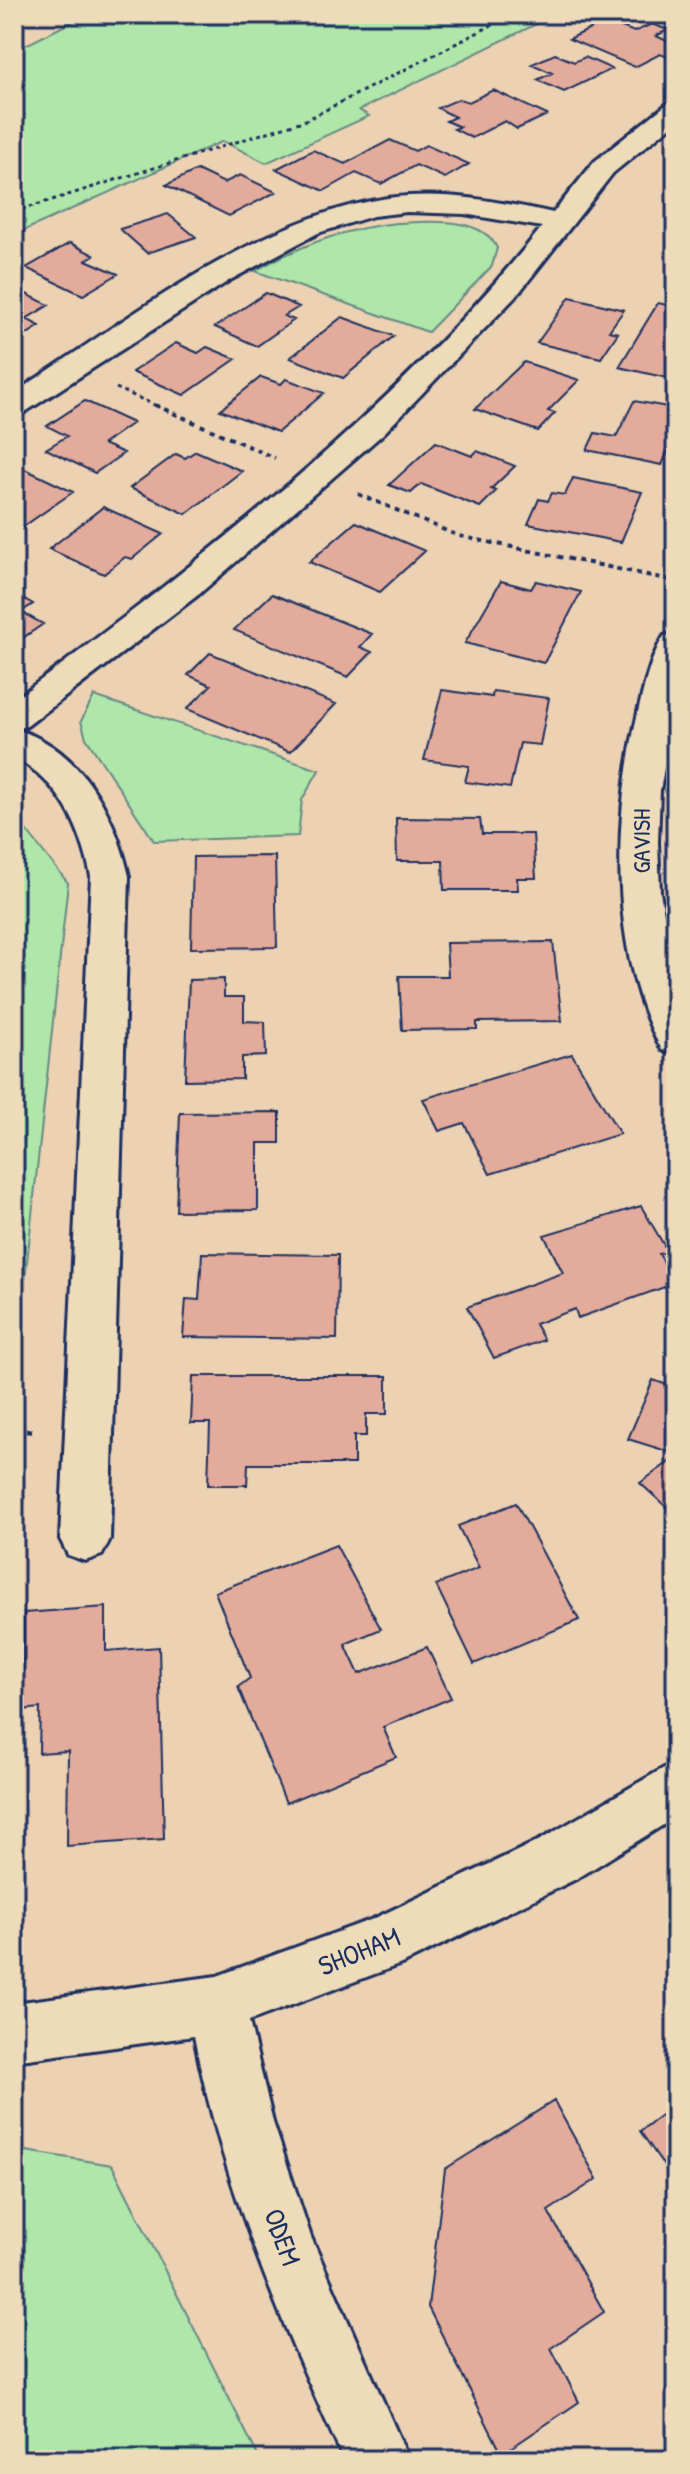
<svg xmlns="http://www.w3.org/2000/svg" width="690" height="2474" font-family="'Patrick Hand',sans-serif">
  <rect width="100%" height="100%" fill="#ecd1b3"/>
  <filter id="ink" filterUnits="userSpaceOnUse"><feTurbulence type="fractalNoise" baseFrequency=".0125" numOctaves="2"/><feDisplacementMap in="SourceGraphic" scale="16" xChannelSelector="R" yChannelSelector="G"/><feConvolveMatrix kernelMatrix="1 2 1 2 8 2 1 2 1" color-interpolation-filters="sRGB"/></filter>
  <g filter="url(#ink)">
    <path fill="#afe6a9" stroke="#658a84" stroke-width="2" d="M 87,14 L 557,14 L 359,110 L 369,116 L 266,163 L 223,141 L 14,235 L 14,118 L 24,115 L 14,107 L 14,51 Z
      M 397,223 C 427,222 482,215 497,248 L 492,266 L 428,332 L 255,271 C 300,245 345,228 397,223 Z
      M 94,696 L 319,770 L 302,800 L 298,836 L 154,841 L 86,738 L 81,721 Z
      M 14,815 L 68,883 L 14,1381 Z
      M 14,2149 L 112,2165 L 260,2460 L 14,2460 Z"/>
    <path fill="#e3ab9b" stroke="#1b2f5e" stroke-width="2" d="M 607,21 L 634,32 L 652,24 L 668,30 L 656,36 L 676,45 L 676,54 L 668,57 L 660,54 L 635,67 L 569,39 Z
      M 555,54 L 574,62 L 585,57 L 612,69 L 564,92 L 537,80 L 552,73 L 532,64 Z
      M 493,90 L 547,115 L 517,129 L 505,121 L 472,138 L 454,129 L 460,127 L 446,121 L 455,117 L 438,108 L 459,99 L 469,102 Z
      M 390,140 L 415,151 L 426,145 L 469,164 L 445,178 L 416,165 L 381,184 L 356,173 L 324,191 L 276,169 L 313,150 L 345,164 Z
      M 197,170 L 224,183 L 240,175 L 276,192 L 229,216 L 166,185 Z
      M 168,214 L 196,237 L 147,253 L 120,229 Z
      M 70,243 L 94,255 L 86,260 L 118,274 L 83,295 L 26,268 Z
      M 20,291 L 49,305 L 26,319 L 40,326 L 19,339 L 14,336 L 14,293 Z
      M 266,293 L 299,307 L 284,316 L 294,320 L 257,346 L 215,327 Z
      M 570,297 L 624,310 L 609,331 L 618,333 L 601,358 L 537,343 Z
      M 658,303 L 676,307 L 676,380 L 619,367 Z
      M 342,317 L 394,336 L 343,378 L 290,358 Z
      M 176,343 L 198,353 L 207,347 L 236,359 L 184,395 L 132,372 Z
      M 524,362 L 579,380 L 548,411 L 555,413 L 538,431 L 475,409 Z
      M 261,377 L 281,384 L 286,379 L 324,393 L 278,432 L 220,410 Z
      M 85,401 L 133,423 L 103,444 L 124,453 L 95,473 L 46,449 L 67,436 L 47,426 Z
      M 634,401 L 673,408 L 666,423 L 676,425 L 676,433 L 662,465 L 587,450 L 595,433 L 616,437 Z
      M 436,442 L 472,456 L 477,451 L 515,466 L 491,489 L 496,491 L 480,507 L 421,484 L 411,493 L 389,485 Z
      M 196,451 L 242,471 L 186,514 L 130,488 L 176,454 L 185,458 Z
      M 14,464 L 73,492 L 14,533 Z
      M 573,478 L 642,492 L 621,542 L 528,524 L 539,499 L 548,501 L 552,493 L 565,495 Z
      M 103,507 L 163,534 L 132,559 L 125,557 L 104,574 L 49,549 Z
      M 356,522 L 425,551 L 380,592 L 309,562 Z
      M 501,581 L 531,589 L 536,581 L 581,592 L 544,663 L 465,643 Z
      M 14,593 L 33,604 L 21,612 L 43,624 L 14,644 Z
      M 272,594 L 372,634 L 360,647 L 372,652 L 348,677 L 234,630 Z
      M 210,653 L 336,704 L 290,752 L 187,709 L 211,685 L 188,675 Z
      M 442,690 L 492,697 L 493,691 L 549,698 L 540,745 L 520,743 L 510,788 L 465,782 L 469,766 L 424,760 Z
      M 396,818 L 480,819 L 482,834 L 533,834 L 536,878 L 517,878 L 518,890 L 444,890 L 443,861 L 397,861 Z
      M 275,856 L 277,947 L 191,948 L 193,857 Z
      M 553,942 L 562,1021 L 477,1022 L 477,1029 L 402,1030 L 399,976 L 448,976 L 446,943 Z
      M 224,979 L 224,997 L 244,997 L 244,1021 L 265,1022 L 266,1056 L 242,1057 L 242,1079 L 185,1080 L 189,980 Z
      M 572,1054 L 620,1134 L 490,1174 L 464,1123 L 439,1131 L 423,1099 Z
      M 280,1112 L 280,1143 L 258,1143 L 258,1210 L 176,1211 L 180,1113 Z
      M 641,1206 L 668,1252 L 659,1254 L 676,1283 L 578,1318 L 575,1309 L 535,1324 L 544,1340 L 494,1358 L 467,1307 L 563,1273 L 544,1235 Z
      M 202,1253 L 338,1255 L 337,1339 L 183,1337 L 186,1299 L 199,1300 Z
      M 193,1376 L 387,1376 L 387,1414 L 366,1414 L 366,1436 L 354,1436 L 354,1464 L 248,1464 L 247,1485 L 208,1485 L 210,1423 L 191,1423 Z
      M 653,1380 L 676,1388 L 676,1454 L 628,1439 Z
      M 676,1457 L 676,1516 L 640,1483 Z
      M 516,1503 L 579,1620 L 474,1664 L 436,1585 L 479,1568 L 458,1526 Z
      M 336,1545 L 381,1629 L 345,1644 L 359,1674 L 427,1647 L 451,1698 L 383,1727 L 396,1757 L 286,1803 L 238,1687 L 250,1678 L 215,1592 Z
      M 106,1607 L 106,1651 L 159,1647 L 164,1839 L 67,1846 L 68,1751 L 39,1753 L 40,1708 L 22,1710 L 24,1613 Z
      M 554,2101 L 597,2179 L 548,2211 L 604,2312 L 551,2348 L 579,2402 L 502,2454 L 428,2307 L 445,2169 Z
      M 676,2104 L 676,2183 L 640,2131 Z"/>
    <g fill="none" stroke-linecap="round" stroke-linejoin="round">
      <defs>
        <path id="minor" d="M 676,101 L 676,122 L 613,173 L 518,294 L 384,433 L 198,595 L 27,726 L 15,729 C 81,748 115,814 129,876 L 110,1539 L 102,1555 L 85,1561 L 68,1555 L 60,1539 L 91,876 C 80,825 61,783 14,757 L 14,700 C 204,559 393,413 542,227 L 464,214 L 407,212 L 373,216 L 318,233 L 230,280 L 25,412 L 14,415 L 14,393 C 127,321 272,205 408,196 C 457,193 506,203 553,213 L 595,161 L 667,104 Z
          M 676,633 L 676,701 L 660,791 L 658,842 L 660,892 L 676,979 L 676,1054 L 662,1050 C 609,953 613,816 638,712 C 644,687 650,658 664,636 Z
          M 676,1761 L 676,1817 L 578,1878 L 404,1963 L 249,2021 L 273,2122 L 311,2237 L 409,2460 L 344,2460 C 281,2324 222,2183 194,2036 L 14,2061 L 14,2003 L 217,1976 L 373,1919 L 540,1840 Z"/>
      </defs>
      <use href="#minor" stroke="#1b2f5e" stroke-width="6"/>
      <path stroke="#1b2f5e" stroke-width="3" stroke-dasharray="4 4" stroke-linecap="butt" d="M 14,212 L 306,120 L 514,14
        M 116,388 L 159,407"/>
      <path stroke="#1b2f5e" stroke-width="4" stroke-dasharray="5 5" stroke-linecap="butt" d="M 155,405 L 275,458
        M 358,494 L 459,536 L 676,581"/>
      <path stroke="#1b2f5e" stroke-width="5" stroke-dasharray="6 6" stroke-linecap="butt" d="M 14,1431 L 37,1431"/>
      <use href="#minor" fill="#eedbb9" fill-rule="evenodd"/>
    </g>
  </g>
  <g text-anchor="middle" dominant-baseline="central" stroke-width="7" stroke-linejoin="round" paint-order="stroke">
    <g font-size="24" fill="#1b2f5e" stroke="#eedbb9">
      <text transform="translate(641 841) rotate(-90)">GAVISH</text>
    </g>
    <g font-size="28" fill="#1b2f5e" stroke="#eedbb9">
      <text transform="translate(359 1951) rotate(-22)">SHOHAM</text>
      <text transform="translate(283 2237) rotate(70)">ODEM</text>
    </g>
  </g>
  <rect width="690" height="2474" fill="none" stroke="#eedbb9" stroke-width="48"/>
  <rect x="24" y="24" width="642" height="2426" fill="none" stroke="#1b2f5e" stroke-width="3" filter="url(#ink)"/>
</svg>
